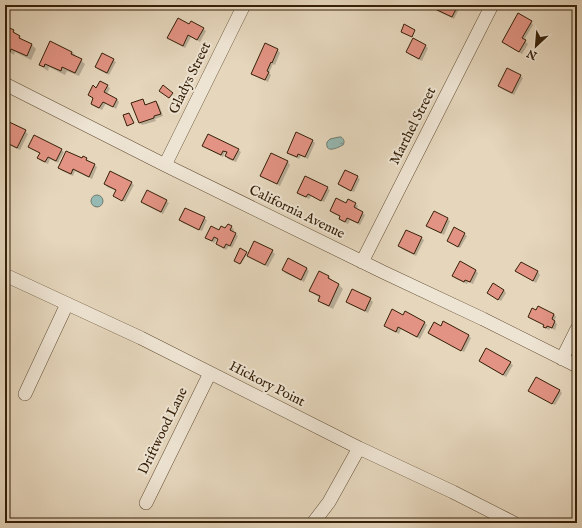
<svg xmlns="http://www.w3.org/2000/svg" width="582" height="528" font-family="'IM FELL English',serif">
  <defs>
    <pattern id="water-ripples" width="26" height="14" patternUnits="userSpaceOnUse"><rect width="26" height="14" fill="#96b9b3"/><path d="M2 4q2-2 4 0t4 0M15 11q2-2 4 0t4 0" fill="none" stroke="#7b9690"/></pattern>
  </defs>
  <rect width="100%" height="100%" fill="#e5d6bc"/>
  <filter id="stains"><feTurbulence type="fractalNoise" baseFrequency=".005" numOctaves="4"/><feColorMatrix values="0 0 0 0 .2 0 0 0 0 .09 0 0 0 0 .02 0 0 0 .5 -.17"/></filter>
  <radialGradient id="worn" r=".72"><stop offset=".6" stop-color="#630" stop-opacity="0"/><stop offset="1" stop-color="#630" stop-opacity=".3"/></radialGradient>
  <path fill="url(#water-ripples)" stroke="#707c6f" d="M 339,137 L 341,137 C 344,139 345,142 343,145 C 337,148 325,154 327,142 L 330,139 Z
    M91 201a6 6 0 1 1 12 0a6 6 0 1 1-12 0Z"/>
  <path fill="#0003" d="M 436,5 L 461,5 L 454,19 L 437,11 L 435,8 Z
    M 531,22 L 533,25 L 524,40 L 528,44 L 522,54 L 506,44 L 503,42 Z
    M 190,25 L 203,29 L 206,31 L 200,42 L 191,37 L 185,48 L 171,40 L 168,38 Z
    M 5,27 L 13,31 L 24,41 L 23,41 L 32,45 L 36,49 L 31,60 L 15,52 L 14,55 L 9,52 L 6,57 L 5,57 Z
    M 266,45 L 278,50 L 280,53 L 275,65 L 273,64 L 269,73 L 271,75 L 268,82 L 255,76 L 252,73 Z
    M 425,46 L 428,48 L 422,61 L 410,55 L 407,52 Z
    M 72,52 L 85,64 L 79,76 L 67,71 L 65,75 L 49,67 L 48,71 L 45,69 L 40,65 Z
    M 113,60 L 116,62 L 109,75 L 99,70 L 96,67 Z
    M 520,76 L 523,78 L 514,95 L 502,89 L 499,86 Z
    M 107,86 L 110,88 L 107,94 L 117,99 L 119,102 L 116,109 L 106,103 L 102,110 L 94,106 L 92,104 L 94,99 L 89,95 Z
    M 143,100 L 145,103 L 146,106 L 156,102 L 159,105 L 163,116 L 155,119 L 156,121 L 142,125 L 140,123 L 133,104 Z
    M 5,121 L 25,131 L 28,134 L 20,150 L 9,145 L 7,142 L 8,139 L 5,137 Z
    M 312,140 L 315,143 L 308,159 L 301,156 L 299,159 L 290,155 L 288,153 Z
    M 203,146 L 238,150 L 241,152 L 236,162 L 228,159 L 226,156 L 227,153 L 225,152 L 223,157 L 206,148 Z
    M 29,147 L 61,150 L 64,152 L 58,163 L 50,159 L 48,164 L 41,161 L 39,158 L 41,153 L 32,149 Z
    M 272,154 L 288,162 L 290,165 L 280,186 L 264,178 L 261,176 Z
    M 86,159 L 97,167 L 92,179 L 75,171 L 73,176 L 62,171 L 59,168 Z
    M 357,177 L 360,179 L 354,192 L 342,187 L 339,184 Z
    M 131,183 L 134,185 L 125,202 L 117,198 L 114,196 L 117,191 L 107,187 L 105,184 Z
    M 327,188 L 330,190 L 324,202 L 311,196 L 309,199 L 300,195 L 298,192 Z
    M 166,201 L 169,203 L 163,214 L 144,204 L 142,202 Z
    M 346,204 L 355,204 L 358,206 L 356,210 L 362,213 L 365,215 L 360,225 L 350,220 L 348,224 L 342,221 L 340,218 L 341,217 L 334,214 L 331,211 Z
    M 204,218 L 207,220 L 202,231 L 183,223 L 180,220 Z
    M 448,219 L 450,221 L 444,235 L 430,228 L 427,226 Z
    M 231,227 L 234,229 L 233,232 L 238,236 L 232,248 L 229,246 L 226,250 L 219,246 L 217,244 L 219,240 L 217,239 L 214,243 L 206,238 L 220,231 Z
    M 464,234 L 467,236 L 460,248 L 450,243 L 448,241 Z
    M 421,238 L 424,240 L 416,256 L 402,249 L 399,246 Z
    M 272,251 L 275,254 L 268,267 L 251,258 L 248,256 Z
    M 246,253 L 247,254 L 241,264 L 236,262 Z
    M 460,263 L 476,271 L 478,273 L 473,284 L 468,282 L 467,284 L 456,279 L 453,276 Z
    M 521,263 L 538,272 L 540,275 L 536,283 L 519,273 L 516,271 Z
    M 306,268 L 309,271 L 304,282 L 285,273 L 283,270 Z
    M 329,277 L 333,281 L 332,282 L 339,285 L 343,289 L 333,309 L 323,304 L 319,300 L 321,298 L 315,295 L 311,291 Z
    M 352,290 L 370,299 L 373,302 L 368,313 L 349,304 L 347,301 Z
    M 504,290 L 506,293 L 501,301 L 491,295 L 488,293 Z
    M 554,314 L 556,317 L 554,321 L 557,324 L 555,330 L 550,328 L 549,330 L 547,329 L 544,327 L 545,325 L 531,319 L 529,317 Z
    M 403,316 L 424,322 L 427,325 L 420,339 L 401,329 L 399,334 L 388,328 L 385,326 Z
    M 444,323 L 469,336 L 471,338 L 464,352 L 432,336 L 430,333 L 442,327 Z
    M 480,361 L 510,363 L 513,365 L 506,377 L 483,364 Z
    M 559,390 L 562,393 L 555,405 L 532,393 Z"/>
  <path fill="#e29383" stroke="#362008" d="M 435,5 L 458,5 L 452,17 L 433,8 Z
    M 518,13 L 532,21 L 522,38 L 526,40 L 519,52 L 502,42 Z
    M 178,18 L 189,24 L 191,21 L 204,28 L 197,40 L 188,35 L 183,46 L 167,38 Z
    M 404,24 L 415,30 L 412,37 L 401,32 Z
    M 5,26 L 14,30 L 13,32 L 20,36 L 19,38 L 32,44 L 27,56 L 11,49 L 10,52 L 5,49 Z
    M 413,38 L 426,45 L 419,59 L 406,52 Z
    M 50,41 L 72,52 L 71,54 L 82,59 L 75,73 L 62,67 L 61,71 L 45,64 L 44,67 L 39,65 Z
    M 265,43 L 278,49 L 272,63 L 271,62 L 267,71 L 269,72 L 265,80 L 251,74 Z
    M 102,53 L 114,59 L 107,73 L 95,67 Z
    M 507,68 L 521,75 L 512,93 L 498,86 Z
    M 100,81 L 108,85 L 104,92 L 117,99 L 113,107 L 103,102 L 99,108 L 91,104 L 93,98 L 88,95 L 93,85 L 96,88 Z
    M 163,85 L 173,93 L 169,98 L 159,91 Z
    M 143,99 L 145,105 L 156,101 L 161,114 L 154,116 L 154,118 L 139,123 L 131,103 Z
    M 129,113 L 134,123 L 127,126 L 123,115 Z
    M 5,120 L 26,130 L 17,148 L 5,142 L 8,138 L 5,137 Z
    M 296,132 L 313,140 L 305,157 L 298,154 L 297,157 L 287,153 Z
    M 208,134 L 239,149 L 233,160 L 225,156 L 227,152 L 223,151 L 221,155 L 202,146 Z
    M 34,135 L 62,149 L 56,161 L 48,157 L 45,162 L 37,158 L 40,153 L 28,147 Z
    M 66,151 L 82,158 L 83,156 L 87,158 L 86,160 L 95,164 L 89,177 L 73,169 L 71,174 L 58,168 Z
    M 271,153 L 288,161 L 277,184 L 260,176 Z
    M 345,170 L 358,176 L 351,191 L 338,184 Z
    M 110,171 L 132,182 L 122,201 L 113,196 L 116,190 L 104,184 Z
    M 305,176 L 328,187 L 321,201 L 308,194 L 306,197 L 297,193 Z
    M 147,190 L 167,200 L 161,212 L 141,202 Z
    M 336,198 L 346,203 L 348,199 L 356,203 L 354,207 L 363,212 L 358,223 L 347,218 L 345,222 L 339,219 L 340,216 L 330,211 Z
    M 185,208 L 205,217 L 199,230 L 179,220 Z
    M 434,211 L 448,218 L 441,233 L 426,226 Z
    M 228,224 L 232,226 L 230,230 L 236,233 L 230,246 L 226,244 L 224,248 L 216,244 L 218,239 L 214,237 L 212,241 L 205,238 L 211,226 L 219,230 L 221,226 L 225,228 Z
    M 454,227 L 465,233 L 458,247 L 447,241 Z
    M 406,230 L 422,237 L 414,254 L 398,246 Z
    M 254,241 L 273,250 L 265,265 L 247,256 Z
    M 240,248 L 247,252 L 240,264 L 234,261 Z
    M 288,258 L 307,268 L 301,280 L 282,270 Z
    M 460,261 L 476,270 L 470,282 L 465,280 L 464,282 L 452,276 Z
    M 521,262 L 538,271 L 533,281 L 515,271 Z
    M 319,271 L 329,276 L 328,278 L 339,284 L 329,306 L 318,301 L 320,296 L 309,291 Z
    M 493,283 L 504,290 L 498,300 L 487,293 Z
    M 352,289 L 371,298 L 365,311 L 346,302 Z
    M 538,306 L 554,314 L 552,319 L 555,321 L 552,328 L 547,326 L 546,328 L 543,327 L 544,325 L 528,317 L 532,308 L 536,310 Z
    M 392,309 L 403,315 L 405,311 L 425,322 L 417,337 L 398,327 L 396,332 L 384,326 Z
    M 443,321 L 469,335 L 461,351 L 428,333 L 434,322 L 441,326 Z
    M 486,348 L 511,362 L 503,375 L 479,361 Z
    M 536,377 L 560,390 L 552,404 L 528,391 Z"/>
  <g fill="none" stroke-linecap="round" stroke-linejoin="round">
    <defs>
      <path id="street" d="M 5,84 L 165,165 L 383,272 L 483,319 L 577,366
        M 165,165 L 244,5
        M 362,262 L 492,5
        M 5,275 L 141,338 L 359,448 L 453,492 L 514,523
        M 562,359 L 577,329
        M 25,394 L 67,304
        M 146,503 L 210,373
        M 313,523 L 329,502 L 359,448"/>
    </defs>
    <use href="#street" stroke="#624e35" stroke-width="14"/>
    <use href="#street" stroke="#eee4d3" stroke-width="13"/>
  </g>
  <g text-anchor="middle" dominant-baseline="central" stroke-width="4" stroke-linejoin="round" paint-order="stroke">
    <g font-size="14" fill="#362008" stroke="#eee4d3">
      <text transform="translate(190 78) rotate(-64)">Gladys Street</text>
      <text transform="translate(413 126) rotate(-63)">Marthel Street</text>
      <text transform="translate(297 212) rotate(26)">California Avenue</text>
      <text transform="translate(267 384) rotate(27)">Hickory Point</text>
      <text transform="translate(163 431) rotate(-64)">Driftwood Lane</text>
    </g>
  </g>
  <rect width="582" height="528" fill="none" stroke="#e5d6bc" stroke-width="20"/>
  <rect x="6" y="6" width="570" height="516" fill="none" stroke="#362008" stroke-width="2"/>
  <rect x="10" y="10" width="562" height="508" fill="none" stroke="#362008"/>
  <g transform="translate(536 46) rotate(206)" stroke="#eee4d3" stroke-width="3" paint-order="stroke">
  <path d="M0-3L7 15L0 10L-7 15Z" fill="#362008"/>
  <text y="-6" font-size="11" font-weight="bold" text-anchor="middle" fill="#362008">N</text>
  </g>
  <rect width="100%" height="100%" filter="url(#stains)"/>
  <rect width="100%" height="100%" fill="url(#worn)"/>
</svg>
